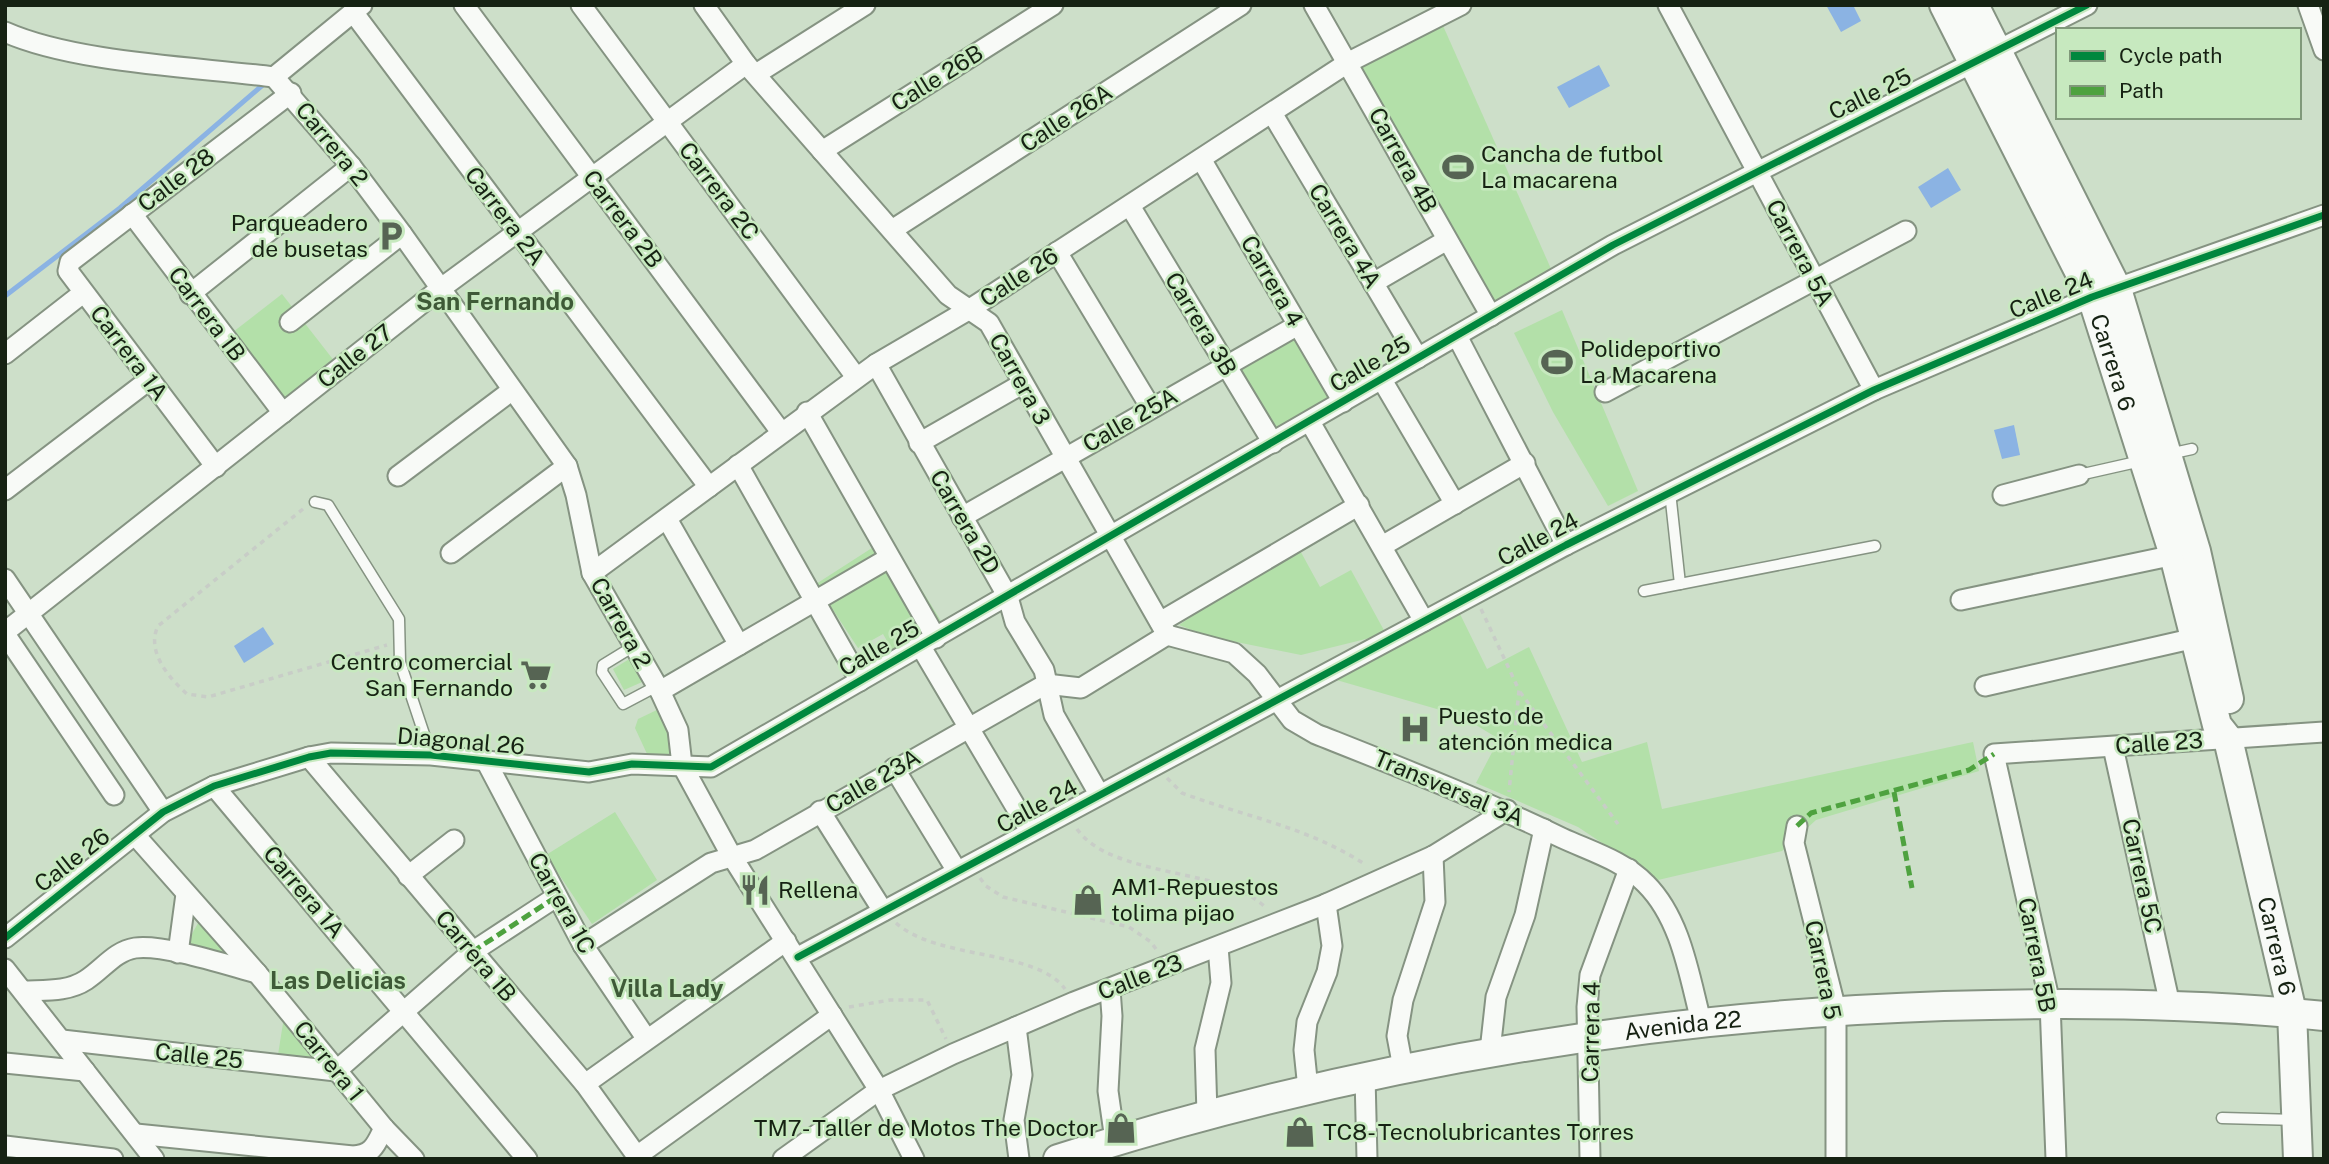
<svg xmlns="http://www.w3.org/2000/svg" width="2329" height="1164" font-family="'Public Sans',sans-serif">
<style>
.green{fill:#b3e0a9}
.water{fill:#8bb3e3}
.lines{fill:none;stroke-linecap:round;stroke-linejoin:round}
.stream{stroke:#8bb3e3;stroke-width:5}
.lane-casing{stroke:#859382;stroke-width:13}
.street-casing{stroke:#859382;stroke-width:23}
.secondary-casing{stroke:#859382;stroke-width:32}
.path{stroke:#c8cdc7;stroke-width:3.5;stroke-dasharray:5 5;stroke-linecap:butt}
.lane{stroke:#f8faf7;stroke-width:10}
.street{stroke:#f8faf7;stroke-width:19}
.secondary{stroke:#f8faf7;stroke-width:28}
.quiet{stroke:#4ea23f;stroke-width:5;stroke-dasharray:10 5;stroke-linecap:butt}
.cycleway-casing{stroke:#c7e9bf;stroke-width:11}
.cycleway{stroke:#00873e;stroke-width:7}
.labels{text-anchor:middle;stroke-width:5;stroke-linejoin:round;paint-order:stroke}
.street-label{font-size:23px;fill:#162213;stroke:#c7e9bf}
.poi-label{font-size:23px;fill:#162213;stroke:#c7e9bf;text-anchor:start}
.neighbourhood-label{font-size:24px;font-weight:bold;fill:#3e5a37;stroke:#c7e9bf}
</style>
<rect width="100%" height="100%" fill="#cddfc9"/>
<g class="green">
<polygon points="1440,19 1552,271 1490,309 1351,63"/>
<polygon points="282,294 335,362 284,401 233,332"/>
<polygon points="1562,310 1638,491 1608,506 1553,412 1514,333"/>
<polygon points="1299,330 1340,402 1278,438 1235,366"/>
<polygon points="889,537 946,629 897,658 883,634 858,648 816,584"/>
<polygon points="1297,545 1320,587 1351,570 1386,634 1301,655 1207,636 1179,625"/>
<polygon points="1460,614 1487,669 1529,647 1582,762 1647,742 1662,809 1973,742 1979,771 1816,820 1782,851 1658,880 1578,827 1476,783 1499,739 1461,716 1333,679"/>
<polygon points="636,655 649,679 624,690 613,669"/>
<polygon points="661,708 671,731 674,758 648,756 635,728 638,719"/>
<polygon points="615,812 657,880 592,924 546,855"/>
<polygon points="201,918 245,966 181,953"/>
<polygon points="284,1017 328,1066 277,1061"/>
</g>
<g class="water">
<polygon points="1826,5 1853,5 1861,21 1841,32"/>
<polygon points="1599,65 1610,86 1569,108 1557,87"/>
<polygon points="1948,168 1961,190 1931,208 1918,187"/>
<polygon points="2014,425 2020,455 2002,459 1994,430"/>
<polygon points="263,627 274,644 244,663 234,646"/>
</g>
<g class="lines">
<polyline class="stream" points="5,296 120,208 265,83"/>
<defs>
<g id="lane">
<polyline points="2169,454 2192,449"/>
<polyline points="2079,475 2141,461"/>
<polyline points="1670,492 1680,584"/>
<polyline points="315,502 328,505 399,619 400,662 431,755"/>
<polyline points="1644,591 1875,546"/>
<polyline points="634,646 603,665 602,672 623,704 657,686"/>
<polyline points="2222,1118 2293,1120"/>
</g>
<g id="street">
<polyline points="464,5 781,432"/>
<polyline points="581,5 856,377"/>
<polyline points="704,5 746,64 948,295 989,323 1167,635"/>
<polyline points="1314,5 1491,316"/>
<polyline points="1668,5 1874,390"/>
<polyline points="2308,5 2324,50"/>
<polyline points="353,12 709,487"/>
<path d="M5 32C75 63 196 67 274 77"/>
<polyline points="756,74 865,5"/>
<polyline points="274,77 351,166 402,234 567,466 576,495 592,573 660,691 678,730 682,765 731,855 879,1090 914,1159"/>
<polyline points="274,77 362,5"/>
<polyline points="1272,113 1418,358"/>
<polyline points="822,151 1053,5"/>
<polyline points="1201,159 1343,402"/>
<polyline points="1130,206 1273,443"/>
<polyline points="132,214 283,413"/>
<polyline points="892,230 1241,5"/>
<polyline points="1057,252 1151,408"/>
<polyline points="1373,283 1447,240"/>
<polyline points="190,294 351,166"/>
<polyline points="290,322 402,234"/>
<polyline points="1457,336 1566,545"/>
<polyline points="5,354 83,293"/>
<polyline points="876,364 1008,597 1015,622 1044,670 1054,715 1099,794"/>
<polyline points="1382,380 1455,504"/>
<polyline points="1605,392 1906,231"/>
<polyline points="807,412 936,638"/>
<polyline points="1310,422 1424,621"/>
<polyline points="919,443 1022,384"/>
<polyline points="738,465 860,681"/>
<polyline points="216,467 68,271 70,262 291,93"/>
<polyline points="398,476 511,391"/>
<polyline points="5,490 149,380"/>
<polyline points="2003,495 2079,475"/>
<polyline points="962,517 1298,325"/>
<polyline points="667,519 739,645"/>
<polyline points="1382,546 1525,463"/>
<polyline points="451,553 567,466"/>
<polyline points="592,573 876,364 970,309 1349,62 1461,5"/>
<polyline points="5,579 163,812"/>
<polyline points="1961,600 2184,553"/>
<polyline points="1160,622 1359,505"/>
<polyline points="5,632 440,289 746,64"/>
<polyline points="5,634 114,795"/>
<path d="M1167 635 1234 653 1257 674 1292 720 1316 734C1399 767 1481 799 1562 838 1590 851 1624 861 1646 884 1681 919 1689 975 1701 1021"/>
<polyline points="921,647 1030,831"/>
<polyline points="1985,686 2204,636"/>
<polyline points="660,691 889,558"/>
<polyline points="2113,747 2170,1005"/>
<polyline points="309,757 585,1084 639,1159"/>
<polyline points="487,763 583,945 646,1038"/>
<polyline points="894,768 957,871"/>
<polyline points="214,786 527,1159"/>
<polyline points="820,811 883,911"/>
<polyline points="1797,826 1794,843 1836,1010 1836,1159"/>
<polyline points="135,835 257,973 384,1128 414,1159"/>
<polyline points="408,876 454,840"/>
<polyline points="5,938 163,812 214,786 309,757 331,753 431,755 589,772 632,764 711,767 1613,245 2087,5"/>
<polyline points="583,945 711,863 755,850 1046,684 1081,688 1167,635"/>
<polyline points="178,953 186,894"/>
<polyline points="798,957 1566,545 1874,390 2092,297 2324,215"/>
<polyline points="5,969 154,1159"/>
<polyline points="1110,989 1112,1016 1108,1091 1115,1140"/>
<path d="M24 991C45 990 68 992 86 980 103 969 115 951 135 948 164 944 227 965 257 973"/>
<polyline points="1016,1027 1022,1075 1014,1120 1019,1159"/>
<polyline points="62,1040 336,1071 472,952 556,897"/>
<polyline points="1490,1051 1496,997 1525,915 1544,829"/>
<polyline points="5,1063 85,1071"/>
<polyline points="1403,1068 1397,1036 1403,1000 1435,902 1433,856"/>
<polyline points="1365,1076 1367,1159"/>
<polyline points="585,1084 786,941"/>
<polyline points="1308,1089 1304,1050 1307,1022 1327,972 1332,946 1326,904"/>
<polyline points="1207,1114 1205,1049 1221,983 1218,947"/>
<path d="M136 1134 353 1156C373 1155 376 1144 384 1128"/>
<polyline points="5,1146 113,1159"/>
<polyline points="637,1156 832,1015"/>
<polyline points="783,1159 879,1090 953,1054 1074,1002 1326,904 1433,856 1507,810"/>
<polyline points="1590,1159 1587,1007 1590,975 1629,869"/>
<polyline points="2056,1159 2050,1003 1994,754 2324,732"/>
</g>
<g id="secondary">
<path id="s1" d="M1944 5 2092 297 2174 555 2217 725 2228 739 2292 1012 2298 1159"/>
<polyline points="1974,5 2117,289 2196,551 2229,699"/>
<path id="s2" d="M1058 1159C1346 1067 1642 1016 1944 1006 2071 1002 2197 1003 2324 1016"/>
</g>
</defs>
<use href="#lane" class="lane-casing"/>
<use href="#street" class="street-casing"/>
<use href="#secondary" class="secondary-casing"/>
<g class="path">
<path d="M303 509 158 626C146 651 168 677 187 694L208 697 387 645"/>
<polyline points="1481,609 1519,690 1509,792"/>
<polyline points="1520,692 1618,824"/>
<path d="M1167 778 1182 793C1246 817 1308 827 1366 865"/>
<path d="M1077 829C1112 879 1228 867 1267 909"/>
<polyline points="980,878 986,886 1003,897 1129,927 1151,942 1158,952"/>
<path d="M896 923C937 960 1036 949 1065 989"/>
<polyline points="849,1007 890,1000 927,1000 946,1039"/>
</g>
<use href="#lane" class="lane"/>
<use href="#street" class="street"/>
<use href="#secondary" class="secondary"/>
<g class="quiet">
<polyline points="1894,792 1912,888"/>
<polyline points="1797,826 1811,813 1969,770 1994,754"/>
<polyline points="472,952 556,897"/>
</g>
<defs>
<g id="cycleway">
<polyline points="5,938 163,812 214,786 309,757 331,753 431,755 589,772 632,764 711,767 1613,245 2087,5"/>
<polyline points="798,957 1566,545 1874,390 2092,297 2324,215"/>
</g>
</defs>
<use href="#cycleway" class="cycleway-casing"/>
<use href="#cycleway" class="cycleway"/>
</g>
<defs>
<symbol id="stadium-bare" viewBox="-9 -9 18 18"><path d="M0-5a6.5 5 0 1 0 0 10a6.5 5 0 1 0 0-10ZM-3.5-1.8h7v3.6h-7Z" fill="#566453" stroke="#c7e9bf" stroke-width="2.5" paint-order="stroke"/></symbol>
<symbol id="parking-bare" viewBox="-9 -9 18 18"><path d="M-3.5-5.5H1a3.5 3.5 0 0 1 0 7H-1V5.5H-3.5ZM-1-3.4V-.6H.8a1.4 1.4 0 0 0 0-2.8Z" fill="#566453" stroke="#c7e9bf" stroke-width="2.5" paint-order="stroke"/></symbol>
<symbol id="supermarket-bare" viewBox="-9 -9 18 18"><path d="M-6-5.5h2.5l.6 2H6L4.5 2H-2.5L-4.4-4H-6ZM-1.5 3.2a1.3 1.3 0 1 0 .1 0ZM3 3.2a1.3 1.3 0 1 0 .1 0Z" fill="#566453" stroke="#c7e9bf" stroke-width="2.5" paint-order="stroke"/></symbol>
<symbol id="hospital-bare" viewBox="-9 -9 18 18"><path d="M-5-5h3v3.5h4V-5h3V5h-3V1.5h-4V5h-3Z" fill="#566453" stroke="#c7e9bf" stroke-width="2.5" paint-order="stroke"/></symbol>
<symbol id="restaurant-bare" viewBox="-9 -9 18 18"><path d="M-5-6h1v4h1v-4h1v4h1v-4h1v5L-1.5 .5V6h-2V.5L-5-1ZM5-6V6H3V1.5H1.5Q1.5-4 5-6Z" fill="#566453" stroke="#c7e9bf" stroke-width="2.5" paint-order="stroke"/></symbol>
<symbol id="shop-bare" viewBox="-9 -9 18 18"><path d="M-5-2.5h2.3a2.7 3.5 0 0 1 5.4 0H5L5.5 6h-11ZM-1.5-2.5h3a1.5 2.3 0 0 0-3 0Z" fill="#566453" stroke="#c7e9bf" stroke-width="2.5" paint-order="stroke"/></symbol>
</defs>
<g fill-rule="evenodd">
<use href="#stadium-bare" x="1436" y="145" width="44" height="44"/>
<use href="#parking-bare" x="369" y="214" width="44" height="44"/>
<use href="#stadium-bare" x="1535" y="340" width="44" height="44"/>
<use href="#supermarket-bare" x="514" y="653" width="44" height="44"/>
<use href="#hospital-bare" x="1393" y="707" width="44" height="44"/>
<use href="#restaurant-bare" x="733" y="868" width="44" height="44"/>
<use href="#shop-bare" x="1066" y="878" width="44" height="44"/>
<use href="#shop-bare" x="1099" y="1106" width="44" height="44"/>
<use href="#shop-bare" x="1278" y="1110" width="44" height="44"/>
</g>
<g class="labels">
<g class="street-label">
<text transform="translate(937 78) rotate(-32)" y="8">Calle 26B</text>
<text transform="translate(1870 94) rotate(-26)" y="8">Calle 25</text>
<text transform="translate(1066 118) rotate(-33)" y="8">Calle 26A</text>
<text transform="translate(332 144) rotate(51)" y="8">Carrera 2</text>
<text transform="translate(1403 160) rotate(61)" y="8">Carrera 4B</text>
<text transform="translate(176 180) rotate(-37)" y="8">Calle 28</text>
<text transform="translate(719 191) rotate(53)" y="8">Carrera 2C</text>
<text transform="translate(505 216) rotate(53)" y="8">Carrera 2A</text>
<text transform="translate(623 219) rotate(53)" y="8">Carrera 2B</text>
<text transform="translate(1345 236) rotate(59)" y="8">Carrera 4A</text>
<text transform="translate(1800 253) rotate(62)" y="8">Carrera 5A</text>
<text transform="translate(1019 277) rotate(-33)" y="8">Calle 26</text>
<text transform="translate(1272 281) rotate(60)" y="8">Carrera 4</text>
<text transform="translate(2051 295) rotate(-22)" y="8">Calle 24</text>
<text transform="translate(207 314) rotate(53)" y="8">Carrera 1B</text>
<text transform="translate(1201 324) rotate(59)" y="8">Carrera 3B</text>
<text transform="translate(129 353) rotate(53)" y="8">Carrera 1A</text>
<text transform="translate(355 356) rotate(-38)" y="8">Calle 27</text>
<text dy="8" stroke="none"><textPath href="#s1" startOffset="396">Carrera 6</textPath></text>
<text transform="translate(1370 364) rotate(-30)" y="8">Calle 25</text>
<text transform="translate(1020 379) rotate(61)" y="8">Carrera 3</text>
<text transform="translate(1130 420) rotate(-30)" y="8">Calle 25A</text>
<text transform="translate(965 522) rotate(60)" y="8">Carrera 2D</text>
<text transform="translate(1538 539) rotate(-28)" y="8">Calle 24</text>
<text transform="translate(621 623) rotate(61)" y="8">Carrera 2</text>
<text transform="translate(879 648) rotate(-30)" y="8">Calle 25</text>
<text transform="translate(461 741) rotate(5)" y="8">Diagonal 26</text>
<text transform="translate(2159 743) rotate(-4)" y="8">Calle 23</text>
<text transform="translate(873 781) rotate(-30)" y="8">Calle 23A</text>
<text transform="translate(1449 788) rotate(23)" y="8">Transversal 3A</text>
<text transform="translate(1037 806) rotate(-28)" y="8">Calle 24</text>
<text transform="translate(72 860) rotate(-38)" y="8">Calle 26</text>
<text transform="translate(2142 876) rotate(78)" y="8">Carrera 5C</text>
<text transform="translate(304 892) rotate(50)" y="8">Carrera 1A</text>
<text transform="translate(562 903) rotate(61)" y="8">Carrera 1C</text>
<text dy="8" stroke="none"><textPath href="#s1" startOffset="1004">Carrera 6</textPath></text>
<text transform="translate(2037 955) rotate(79)" y="8">Carrera 5B</text>
<text transform="translate(476 956) rotate(50)" y="8">Carrera 1B</text>
<text transform="translate(1823 970) rotate(78)" y="8">Carrera 5</text>
<text transform="translate(1140 977) rotate(-21)" y="8">Calle 23</text>
<text dy="8" stroke="none"><textPath href="#s2" startOffset="640">Avenida 22</textPath></text>
<text transform="translate(1591 1032) rotate(-89)" y="8">Carrera 4</text>
<text transform="translate(199 1056) rotate(6)" y="8">Calle 25</text>
<text transform="translate(329 1061) rotate(51)" y="8">Carrera 1</text>
</g>
<g class="poi-label">
<text x="1481" y="162">Cancha de futbol<tspan x="1481" dy="26">La macarena</tspan></text>
<text x="368" y="231" text-anchor="end">Parqueadero<tspan x="368" dy="26">de busetas</tspan></text>
<text x="1580" y="357">Polideportivo<tspan x="1580" dy="26">La Macarena</tspan></text>
<text x="513" y="670" text-anchor="end">Centro comercial<tspan x="513" dy="26">San Fernando</tspan></text>
<text x="1438" y="724">Puesto de<tspan x="1438" dy="26">atención medica</tspan></text>
<text x="1111" y="895">AM1-Repuestos<tspan x="1111" dy="26">tolima pijao</tspan></text>
<text x="778" y="898">Rellena</text>
<text x="1098" y="1136" text-anchor="end">TM7- Taller de Motos The Doctor</text>
<text x="1323" y="1140">TC8- Tecnolubricantes Torres</text>
</g>
<g class="neighbourhood-label">
<text x="495" y="310">San Fernando</text>
<text x="338" y="989">Las Delicias</text>
<text x="667" y="997">Villa Lady</text>
</g>
</g>
<rect width="2329" height="1164" fill="none" stroke="#162213" stroke-width="14"/>
<rect x="2056" y="28" width="245" height="91" fill="#c7e9bf" stroke="#80997a" stroke-width="2"/>
<rect x="2070" y="51" width="35" height="10" fill="#00873e" stroke="#80997a" stroke-width="2"/>
<text x="2119" y="63" font-size="21" fill="#162213">Cycle path</text>
<rect x="2070" y="86" width="35" height="10" fill="#4ea23f" stroke="#80997a" stroke-width="2"/>
<text x="2119" y="98" font-size="21" fill="#162213">Path</text>
</svg>
